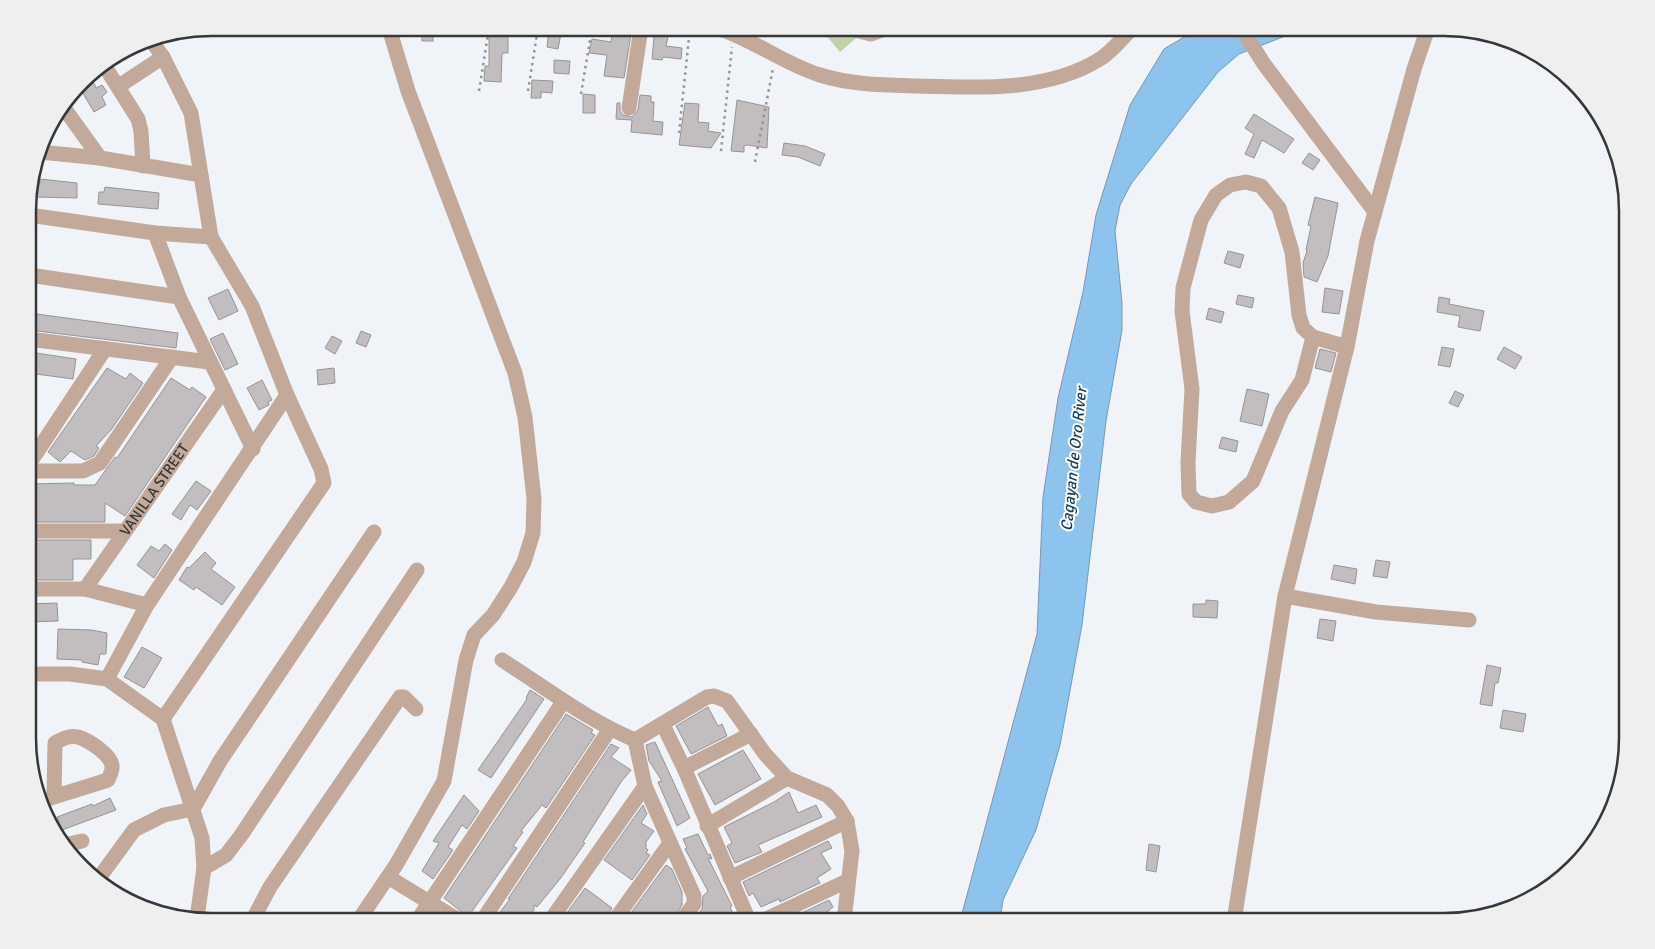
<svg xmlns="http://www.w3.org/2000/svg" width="1655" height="949" font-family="Signika,sans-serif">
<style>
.green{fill:#c1d3a6}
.water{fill:#8cc4ed;stroke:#729ab7}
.building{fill:#c2bdbf;stroke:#989395}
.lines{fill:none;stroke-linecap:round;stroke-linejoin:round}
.path{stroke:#929597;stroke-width:2.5;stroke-dasharray:2.5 4;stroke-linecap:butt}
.minor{stroke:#c2a999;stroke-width:15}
.labels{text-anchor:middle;stroke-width:4;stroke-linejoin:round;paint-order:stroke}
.street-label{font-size:15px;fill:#353738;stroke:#fff}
.water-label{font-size:16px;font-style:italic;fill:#123e5a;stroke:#fff}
.rim{fill:none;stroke:#353738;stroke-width:2.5}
</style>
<rect width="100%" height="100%" fill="#f0f4f8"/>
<polygon class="green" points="820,28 858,28 862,33 840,52"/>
<polygon class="water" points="1199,28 1306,28 1239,54 1218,72 1131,184 1120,205 1115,231 1122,303 1122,330 1106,421 1082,625 1060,745 1036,830 1003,900 1000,921 960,921 1037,634 1043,497 1058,398 1083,292 1096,215 1130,105 1164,49"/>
<g class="building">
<rect x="422" y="28" width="11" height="13"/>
<polygon points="489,28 508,29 508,53 503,53 502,55 501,82 484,81 485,66 489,66"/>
<polygon points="549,28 562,28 558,49 547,47"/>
<polygon points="613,28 632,28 624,78 604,76 607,55 589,53 592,39 611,42"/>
<polygon points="650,28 670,28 666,46 682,48 681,59 663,57 662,60 652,59 654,37 649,36"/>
<polygon points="554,60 570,61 569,74 554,73"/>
<polygon points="532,80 553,81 552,93 541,92 541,98 531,98"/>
<polygon points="94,83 96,88 102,85 107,92 102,97 106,105 94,112 81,90"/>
<polygon points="583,94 595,95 595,113 583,113"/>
<polygon points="640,95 651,96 651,102 654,102 653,121 663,122 662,135 631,132 632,120 616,119 617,103 620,103 620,111 623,115 632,117 638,110"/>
<polygon points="737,100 769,107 767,148 747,145 744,146 744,152 731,151"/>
<polygon points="685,103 699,104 698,122 709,123 708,131 721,133 711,148 679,145"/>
<polygon points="1254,114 1294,139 1284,153 1262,140 1254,158 1245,154 1254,134 1245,128"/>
<polygon points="784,143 805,146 825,154 820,166 798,157 782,155"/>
<polygon points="1309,153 1320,160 1313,170 1302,163"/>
<polygon points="40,179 77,183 77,198 35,197 36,183 40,183"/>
<polygon points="105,187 159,193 158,209 98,204 99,192 104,192"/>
<polygon points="1315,197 1338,203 1328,256 1317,282 1304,277 1303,263 1307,251 1306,250 1311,226 1308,225"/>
<polygon points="1228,251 1244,255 1240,268 1224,263"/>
<polygon points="1325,288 1343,291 1339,314 1322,312"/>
<polygon points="228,289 238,311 219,320 208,298"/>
<polygon points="1238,295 1254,298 1252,308 1236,304"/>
<polygon points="1439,297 1450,299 1449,304 1484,311 1480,331 1458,327 1460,316 1437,312"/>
<polygon points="1209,308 1224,312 1221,323 1206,319"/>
<polygon points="29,313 178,333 176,348 29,330"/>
<polygon points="361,331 371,335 366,347 356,343"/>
<polygon points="223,333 238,364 225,370 210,339"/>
<polygon points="332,336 342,341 335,354 325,348"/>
<polygon points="1442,347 1454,349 1450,367 1438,365"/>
<polygon points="1504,347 1522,357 1515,369 1497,359"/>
<polygon points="1320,349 1336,353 1331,372 1315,368"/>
<polygon points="36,353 76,359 73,379 29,373 29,355 36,355"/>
<polygon points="107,368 126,379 130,373 143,383 111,430 96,446 99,448 94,456 85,460 71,451 60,462 48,452"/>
<polygon points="334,368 335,383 318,385 317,370"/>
<polygon points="171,378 190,390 192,387 206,397 125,516 105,503 105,522 29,522 29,484 74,483 74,485 95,485 115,457 117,458"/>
<polygon points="262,380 272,400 268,402 269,405 259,410 247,388"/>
<polygon points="1247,389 1269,394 1262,426 1240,421"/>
<polygon points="1455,391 1464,395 1458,407 1449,403"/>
<polygon points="1222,437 1238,441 1236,452 1219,448"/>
<polygon points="196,481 211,491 197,510 190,505 181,520 172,514"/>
<polygon points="30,540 91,540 91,559 73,559 73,580 30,580"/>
<polygon points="165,544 172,550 154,578 137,565 151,546 159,551"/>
<polygon points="205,552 216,563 211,569 235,587 222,605 196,587 194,590 179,580 187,567 189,568"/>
<polygon points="1376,560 1390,562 1387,578 1373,576"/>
<polygon points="1334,565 1357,569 1355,584 1331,579"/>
<polygon points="1206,600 1218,601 1217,618 1193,617 1193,604 1206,604"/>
<polygon points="57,603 58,621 29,622 29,604"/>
<polygon points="1320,619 1336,621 1333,641 1317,638"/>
<polygon points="58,629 92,630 107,633 106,654 100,654 98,665 82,662 82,660 57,659"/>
<polygon points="142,647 162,658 144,688 124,677"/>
<polygon points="1487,665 1501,668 1498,683 1495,683 1492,706 1480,704"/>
<polygon points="530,690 544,699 491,778 478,770 527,699 526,698"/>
<polygon points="708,707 718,726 722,724 727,736 691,754 676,726"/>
<polygon points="1503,710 1526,714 1523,732 1500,728"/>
<polygon points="566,714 593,730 591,733 595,735 546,808 542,805 521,831 523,832 513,846 517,848 468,917 444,898"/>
<polygon points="655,742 690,818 677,826 658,782 662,781 649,761 646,745"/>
<polygon points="611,744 619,748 611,757 631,770 621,782 583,842 585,843 560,879 537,907 534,905 534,910 529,916 512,916 520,921 493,921 510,899 508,899"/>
<polygon points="743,750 761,779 715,805 698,774"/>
<polygon points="789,792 798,813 816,805 822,817 758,845 762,852 735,863 727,846 732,843 724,827 774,802"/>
<polygon points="464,795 479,811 467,829 462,825 448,847 453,850 433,879 422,871 439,843 433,841"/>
<polygon points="110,798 116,810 62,830 57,817 92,804 93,806"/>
<polygon points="643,805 647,814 641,823 654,831 646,842 646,848 648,850 646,853 650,855 632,880 604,860"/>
<polygon points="698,834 708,855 710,854 712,859 708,858 732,906 730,907 736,921 693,921 702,909 703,896 708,891 685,849 687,848 683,839"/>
<polygon points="828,841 832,848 821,853 831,869 817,878 820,883 780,902 779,899 761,907 753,893 749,896 743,882"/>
<polygon points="1149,844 1160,846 1156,872 1146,870"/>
<polygon points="666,865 672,869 682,892 682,905 672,921 625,921"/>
<polygon points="585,888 612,908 605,921 561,921"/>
<polygon points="829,900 833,907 816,921 790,921 789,919"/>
</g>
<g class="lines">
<g class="path">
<polyline points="479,91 489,28"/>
<polyline points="528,91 538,28"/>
<polyline points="581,94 592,28"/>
<polyline points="679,133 690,28"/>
<polyline points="721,151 732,47"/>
<polyline points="755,162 773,68"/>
</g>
<g class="minor">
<path d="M717 28C753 39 784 64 820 75 852 85 885 85 918 86 978 88 1047 92 1100 59 1113 51 1122 38 1133 28"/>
<polyline points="847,28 871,34 888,28"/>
<polyline points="1241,28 1264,64 1375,212"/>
<polyline points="151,40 163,57 191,113 211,237 252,306 287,395"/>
<polyline points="104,65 138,119 141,131 143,166"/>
<polyline points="119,86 163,57"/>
<polyline points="64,108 100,158"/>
<polyline points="629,108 641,28"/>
<polyline points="40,152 100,158 201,175"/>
<polyline points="29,215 155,233 211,237"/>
<polyline points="155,233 179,297 253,449"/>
<polyline points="29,275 179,297"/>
<polyline points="1313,337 1302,380 1282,411 1253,481 1229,502 1212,506 1196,502 1189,494 1188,462 1192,389 1182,311 1183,288 1201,220 1216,195 1230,185 1246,182 1261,186 1279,208 1292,252 1299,315 1303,328 1313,337 1347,347"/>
<polyline points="29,339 209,362"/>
<polyline points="29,464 105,349"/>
<polyline points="29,471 83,471 100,463 172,357"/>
<polyline points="29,531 124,531"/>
<polyline points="29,589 85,589 147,605"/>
<path id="s1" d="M85 589 223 391"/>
<polyline points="1285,596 1376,612 1469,620"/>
<path d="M502 660C546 688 587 720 635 740"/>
<polyline points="29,674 70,674 107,679 163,719 202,838 204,868 197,918"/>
<polyline points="107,679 147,605 287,395 321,469 324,483 163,719"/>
<polyline points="663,725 684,768 749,921"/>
<polyline points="635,740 707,697 714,696 727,701 765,754 787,778 827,795 838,806 847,821 852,851 844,921"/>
<polyline points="635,740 645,786 694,896 694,904 681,921"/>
<polyline points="684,768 751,734"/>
<path d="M44 800 108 780C109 777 112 772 112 768 114 756 88 740 78 737 69 735 62 739 55 743L54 797"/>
<polyline points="707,826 787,778"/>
<polyline points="65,845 82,841"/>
<polyline points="204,868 226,855 242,834 417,570"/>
<polyline points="388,877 460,921"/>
<polyline points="99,878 134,830 164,815 193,809 220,761 374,532"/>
<polyline points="730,878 847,821"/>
<polyline points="252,921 270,887 400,697 404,697 416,709"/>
<polyline points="358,921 396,865 444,781 466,660 474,635 493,615 511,587 524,562 533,533 534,499 525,417 515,373 408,91 389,28"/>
<polyline points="417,921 563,702"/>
<polyline points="482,921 610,729"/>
<polyline points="550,921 645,786"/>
<polyline points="614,921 670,843"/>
<polyline points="762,921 847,881"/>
<polyline points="1234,921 1285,596 1347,347 1367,241 1414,69 1428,28"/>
</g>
</g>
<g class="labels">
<g class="street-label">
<text dy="5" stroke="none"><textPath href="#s1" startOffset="121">VANILLA STREET</textPath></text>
</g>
<g class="water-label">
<text transform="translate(1073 459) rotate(-84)" y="6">Cagayan de Oro River</text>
</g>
</g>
<path d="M0 0H1655V949H0ZM211 36H1444A175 175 0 0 1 1619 211V738A175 175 0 0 1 1444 913H211A175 175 0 0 1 36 738V211A175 175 0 0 1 211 36Z" fill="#efefef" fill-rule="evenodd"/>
<path class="rim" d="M211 36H1444A175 175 0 0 1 1619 211V738A175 175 0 0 1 1444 913H211A175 175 0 0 1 36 738V211A175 175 0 0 1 211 36Z"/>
</svg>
